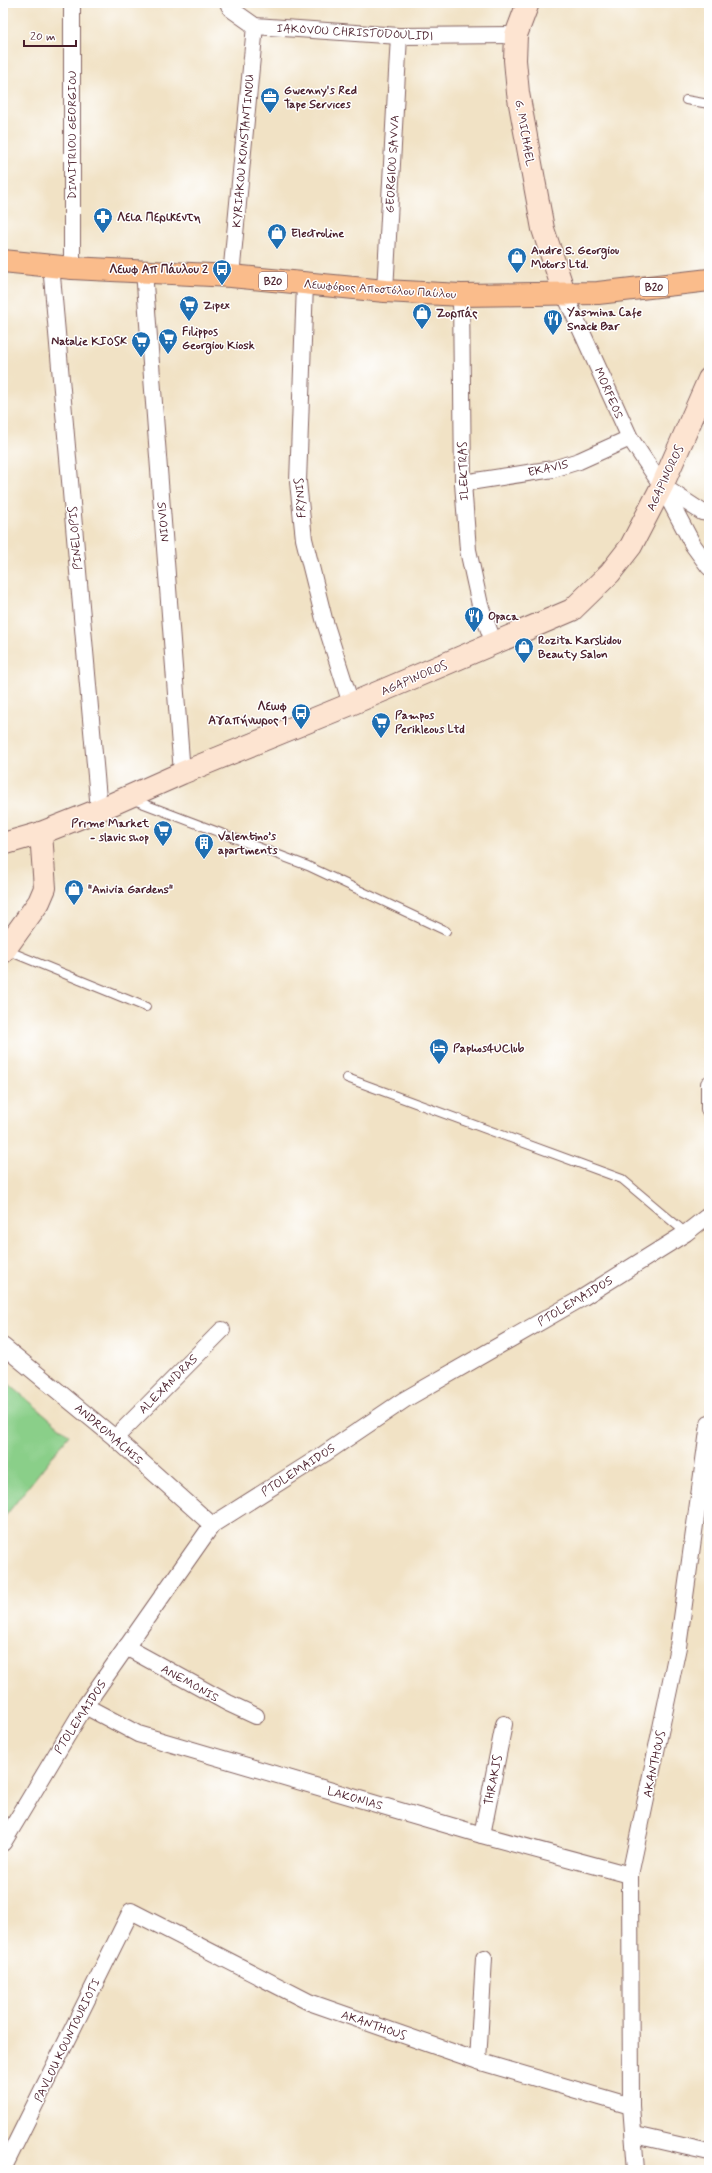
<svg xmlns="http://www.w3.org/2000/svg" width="712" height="2173" font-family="Mynerve,sans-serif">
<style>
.green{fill:#8acf89;stroke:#6a775a}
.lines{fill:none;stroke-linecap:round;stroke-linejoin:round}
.lane-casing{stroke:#846361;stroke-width:10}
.street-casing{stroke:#846361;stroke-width:18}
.secondary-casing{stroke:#846361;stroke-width:24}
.primary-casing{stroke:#846361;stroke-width:24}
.lane{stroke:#fff;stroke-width:8}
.street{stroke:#fff;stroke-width:16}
.secondary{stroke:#fde4d1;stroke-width:22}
.primary{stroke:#fabc8b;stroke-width:22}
.labels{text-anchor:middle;stroke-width:3;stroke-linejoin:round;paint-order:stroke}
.shield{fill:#fff;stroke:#80626b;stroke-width:1}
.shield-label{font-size:11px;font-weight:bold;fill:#4a1f2b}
.street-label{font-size:12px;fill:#4a1f2b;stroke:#fff}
.poi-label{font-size:12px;font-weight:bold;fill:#4a1f2b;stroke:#fff;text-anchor:start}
</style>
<rect width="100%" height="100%" fill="#fff"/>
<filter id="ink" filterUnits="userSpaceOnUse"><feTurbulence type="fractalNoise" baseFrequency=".025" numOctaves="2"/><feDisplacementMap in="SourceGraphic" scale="8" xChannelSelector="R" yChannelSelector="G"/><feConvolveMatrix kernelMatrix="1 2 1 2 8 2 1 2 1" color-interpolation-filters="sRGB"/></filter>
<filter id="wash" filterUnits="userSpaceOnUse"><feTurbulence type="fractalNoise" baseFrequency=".012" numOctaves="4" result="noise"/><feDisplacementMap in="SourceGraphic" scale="16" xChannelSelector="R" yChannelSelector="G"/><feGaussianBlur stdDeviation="0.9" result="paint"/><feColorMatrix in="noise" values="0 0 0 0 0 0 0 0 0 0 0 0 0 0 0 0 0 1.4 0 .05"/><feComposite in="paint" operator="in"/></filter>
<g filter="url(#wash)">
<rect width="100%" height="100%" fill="#f1e2c5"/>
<polygon class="green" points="3,1379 69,1435 3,1519"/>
</g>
<g filter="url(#ink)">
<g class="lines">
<defs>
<g id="lane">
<polyline points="686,100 709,104"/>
<polyline points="131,799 308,866 446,931"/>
<polyline points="6,950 146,1007"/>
<polyline points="347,1078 622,1179 686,1233"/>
</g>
<g id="street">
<polyline points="228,3 231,9 255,26 399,36 516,35"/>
<polyline points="51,265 99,810"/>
<polyline points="72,268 72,3"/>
<polyline points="144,271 182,773"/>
<polyline points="231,276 255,26"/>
<polyline points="305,284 298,482 304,539 324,619 351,704"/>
<polyline points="385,291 399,36"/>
<polyline points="461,295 463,483 468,550 480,605 494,644"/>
<polyline points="565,295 630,438 662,486 693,545 709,567"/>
<polyline points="463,483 553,469 579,461 630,438"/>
<polyline points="664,487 702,512 709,513"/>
<polyline points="709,1084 709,1109"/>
<polyline points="3,1346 115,1438 212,1525"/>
<polyline points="115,1438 222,1330"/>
<polyline points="126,1647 228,1703 256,1716"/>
<polyline points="85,1706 138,1734 482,1835 630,1875"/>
<polyline points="482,1835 504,1724"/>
<polyline points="3,1843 85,1706 212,1525 324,1454 404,1400 582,1298 686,1233 709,1215"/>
<polyline points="478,2061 484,1958"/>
<polyline points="635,2135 709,2152"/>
<polyline points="3,2169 131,1911 309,2002 478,2061 631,2106"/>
<polyline points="636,2170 631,2106 630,1875 678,1647 709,1424"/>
</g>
<g id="secondary">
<polyline points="528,3 516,35 515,60 518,93 543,229 565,295"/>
<polyline points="3,844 41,833 99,810 182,773 351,704 572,610 610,573 631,546 662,486 709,379"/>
<polyline points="3,952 39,902 45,888 41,833"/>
</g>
<polyline id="primary" points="3,261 72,268 231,276 385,291 461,295 598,293 709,280"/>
</defs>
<use href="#lane" class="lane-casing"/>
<use href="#street" class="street-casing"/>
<use href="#secondary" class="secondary-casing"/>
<use href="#primary" class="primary-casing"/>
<use href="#lane" class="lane"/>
<use href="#street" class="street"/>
<use href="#secondary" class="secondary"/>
<use href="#primary" class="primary"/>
</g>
</g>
<defs>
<symbol id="office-pin" viewBox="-11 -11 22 30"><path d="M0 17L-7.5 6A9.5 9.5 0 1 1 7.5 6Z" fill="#1f6fb2" stroke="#fff"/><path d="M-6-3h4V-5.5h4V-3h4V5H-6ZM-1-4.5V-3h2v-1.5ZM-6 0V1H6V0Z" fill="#fff"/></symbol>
<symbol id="pharmacy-pin" viewBox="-11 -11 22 30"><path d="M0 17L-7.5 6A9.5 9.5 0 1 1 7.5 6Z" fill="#1f6fb2" stroke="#fff"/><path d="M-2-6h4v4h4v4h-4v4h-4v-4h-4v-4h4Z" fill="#fff"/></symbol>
<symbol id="shop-pin" viewBox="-11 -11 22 30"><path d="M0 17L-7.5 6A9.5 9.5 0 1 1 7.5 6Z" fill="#1f6fb2" stroke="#fff"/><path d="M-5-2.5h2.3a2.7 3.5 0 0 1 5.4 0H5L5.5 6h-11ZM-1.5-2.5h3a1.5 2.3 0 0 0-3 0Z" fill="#fff"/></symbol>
<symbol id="bus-pin" viewBox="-11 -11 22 30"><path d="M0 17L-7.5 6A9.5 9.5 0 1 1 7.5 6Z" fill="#1f6fb2" stroke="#fff"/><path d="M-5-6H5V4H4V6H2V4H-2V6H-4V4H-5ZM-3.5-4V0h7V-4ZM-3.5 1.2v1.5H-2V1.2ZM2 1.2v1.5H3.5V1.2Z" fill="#fff"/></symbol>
<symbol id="supermarket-pin" viewBox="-11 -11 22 30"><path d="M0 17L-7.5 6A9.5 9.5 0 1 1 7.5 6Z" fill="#1f6fb2" stroke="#fff"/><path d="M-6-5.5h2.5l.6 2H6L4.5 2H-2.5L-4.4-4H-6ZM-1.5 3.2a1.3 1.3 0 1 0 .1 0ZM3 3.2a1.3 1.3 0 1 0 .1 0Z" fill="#fff"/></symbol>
<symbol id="restaurant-pin" viewBox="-11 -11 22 30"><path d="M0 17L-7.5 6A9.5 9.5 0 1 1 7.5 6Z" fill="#1f6fb2" stroke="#fff"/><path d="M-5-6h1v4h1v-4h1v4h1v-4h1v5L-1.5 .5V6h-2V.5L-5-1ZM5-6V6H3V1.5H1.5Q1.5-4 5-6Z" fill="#fff"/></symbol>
<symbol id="building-pin" viewBox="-11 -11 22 30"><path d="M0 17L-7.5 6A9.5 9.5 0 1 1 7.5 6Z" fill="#1f6fb2" stroke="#fff"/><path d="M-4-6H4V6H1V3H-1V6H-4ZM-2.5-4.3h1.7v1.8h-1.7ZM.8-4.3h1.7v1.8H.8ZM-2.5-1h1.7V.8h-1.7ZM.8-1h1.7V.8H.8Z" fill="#fff"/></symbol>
<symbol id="hotel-pin" viewBox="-11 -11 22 30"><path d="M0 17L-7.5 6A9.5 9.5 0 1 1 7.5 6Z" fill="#1f6fb2" stroke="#fff"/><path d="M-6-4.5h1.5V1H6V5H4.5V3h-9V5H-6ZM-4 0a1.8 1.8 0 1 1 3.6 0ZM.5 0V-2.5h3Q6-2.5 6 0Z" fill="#fff"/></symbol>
</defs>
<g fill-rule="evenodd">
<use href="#office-pin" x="259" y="86" width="22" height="30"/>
<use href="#pharmacy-pin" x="92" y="206" width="22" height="30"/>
<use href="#shop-pin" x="266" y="222" width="22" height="30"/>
<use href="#shop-pin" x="506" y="246" width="22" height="30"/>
<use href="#bus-pin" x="211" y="258" width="22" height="30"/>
<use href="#supermarket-pin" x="178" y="294" width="22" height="30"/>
<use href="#shop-pin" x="411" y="302" width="22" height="30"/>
<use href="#restaurant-pin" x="542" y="308" width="22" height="30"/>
<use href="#supermarket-pin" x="157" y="327" width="22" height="30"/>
<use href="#supermarket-pin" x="130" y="330" width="22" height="30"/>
<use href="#restaurant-pin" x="463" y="605" width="22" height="30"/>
<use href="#shop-pin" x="513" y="636" width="22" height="30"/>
<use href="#bus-pin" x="290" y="702" width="22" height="30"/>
<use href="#supermarket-pin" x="370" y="711" width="22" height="30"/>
<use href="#supermarket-pin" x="152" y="819" width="22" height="30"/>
<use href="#building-pin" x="193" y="832" width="22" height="30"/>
<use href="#shop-pin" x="63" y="878" width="22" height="30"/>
<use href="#hotel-pin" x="428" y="1037" width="22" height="30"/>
</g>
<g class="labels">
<g class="shield">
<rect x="259" y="272" width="28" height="18" rx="3"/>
<rect x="640" y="278" width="28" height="18" rx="3"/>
</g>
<g class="shield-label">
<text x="273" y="285">B20</text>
<text x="654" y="291">B20</text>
</g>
<g class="street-label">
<text transform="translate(355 32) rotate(3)" y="4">IAKOVOU CHRISTODOULIDI</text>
<text transform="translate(525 133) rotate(80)" y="4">G. MICHAEL</text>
<text transform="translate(72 135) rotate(-90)" y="4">DIMITRIOU GEORGIOU</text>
<text transform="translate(243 151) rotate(-85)" y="4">KYRIAKOU KONSTANTINOU</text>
<text transform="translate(392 164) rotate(-87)" y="4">GEORGIOU SAVVA</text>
<text transform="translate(380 289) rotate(4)" y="4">Λεωφόρος Αποστόλου Παύλου</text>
<text transform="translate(609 393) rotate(66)" y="4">MORFEOS</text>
<text transform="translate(548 468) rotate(-12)" y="4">EKAVIS</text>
<text transform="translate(463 471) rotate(-92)" y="4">ILEKTRAS</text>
<text transform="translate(665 478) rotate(-65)" y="4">AGAPINOROS</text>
<text transform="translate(300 498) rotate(-94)" y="4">FRYNIS</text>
<text transform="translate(163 522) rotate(-94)" y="4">NIOVIS</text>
<text transform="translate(75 538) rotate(-95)" y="4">PINELOPIS</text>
<text transform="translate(414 678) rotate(-23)" y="4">AGAPINOROS</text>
<text transform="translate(575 1301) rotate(-31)" y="4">PTOLEMAIDOS</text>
<text transform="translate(168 1384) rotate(-45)" y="4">ALEXANDRAS</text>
<text transform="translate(109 1434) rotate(41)" y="4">ANDROMACHIS</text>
<text transform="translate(298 1470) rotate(-33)" y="4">PTOLEMAIDOS</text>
<text transform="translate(190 1683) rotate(29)" y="4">ANEMONIS</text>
<text transform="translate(80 1717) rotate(-57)" y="4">PTOLEMAIDOS</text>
<text transform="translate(654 1764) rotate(-78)" y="4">AKANTHOUS</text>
<text transform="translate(493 1780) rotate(-79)" y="4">THRAKIS</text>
<text transform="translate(355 1798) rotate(16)" y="4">LAKONIAS</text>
<text transform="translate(374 2025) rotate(19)" y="4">AKANTHOUS</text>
<text transform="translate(67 2040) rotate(-64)" y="4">PAVLOU KOUNTOURIOTI</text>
</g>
<g class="poi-label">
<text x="284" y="94">Gwenny's Red<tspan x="284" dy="14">Tape Services</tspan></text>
<text x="117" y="221">Λεια Περικεντη</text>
<text x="291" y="237">Electroline</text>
<text x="531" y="254">Andre S. Georgiou<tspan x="531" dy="14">Motors Ltd.</tspan></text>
<text x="208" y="273" text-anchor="end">Λεωφ Απ Πάυλου 2</text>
<text x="203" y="309">Zipex</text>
<text x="567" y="316">Yasmina Cafe<tspan x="567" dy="14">Snack Bar</tspan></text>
<text x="436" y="317">Ζορπάς</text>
<text x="182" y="335">Filippos<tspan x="182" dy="14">Georgiou Kiosk</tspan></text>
<text x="127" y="345" text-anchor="end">Natalie KIOSK</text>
<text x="488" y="620">Opaca</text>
<text x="538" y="644">Rozita Karslidou<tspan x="538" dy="14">Beauty Salon</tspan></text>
<text x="287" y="710" text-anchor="end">Λεωφ<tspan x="287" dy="14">Αγαπήνωρος 1</tspan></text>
<text x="395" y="719">Pampos<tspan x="395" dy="14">Perikleous Ltd</tspan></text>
<text x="149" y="827" text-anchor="end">Prime Market<tspan x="149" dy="14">- slavic shop</tspan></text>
<text x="218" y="840">Valentino’s<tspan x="218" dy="14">apartments</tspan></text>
<text x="88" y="893">"Anivia Gardens"</text>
<text x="453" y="1052">Paphos4UClub</text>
</g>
</g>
<rect width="712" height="2173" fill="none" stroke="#fff" stroke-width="16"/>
<path d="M24 40v6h52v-6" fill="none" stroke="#4a1f2b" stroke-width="2"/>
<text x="30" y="40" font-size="12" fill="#4a1f2b" stroke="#ffffff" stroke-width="3" paint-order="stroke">20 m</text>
</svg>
